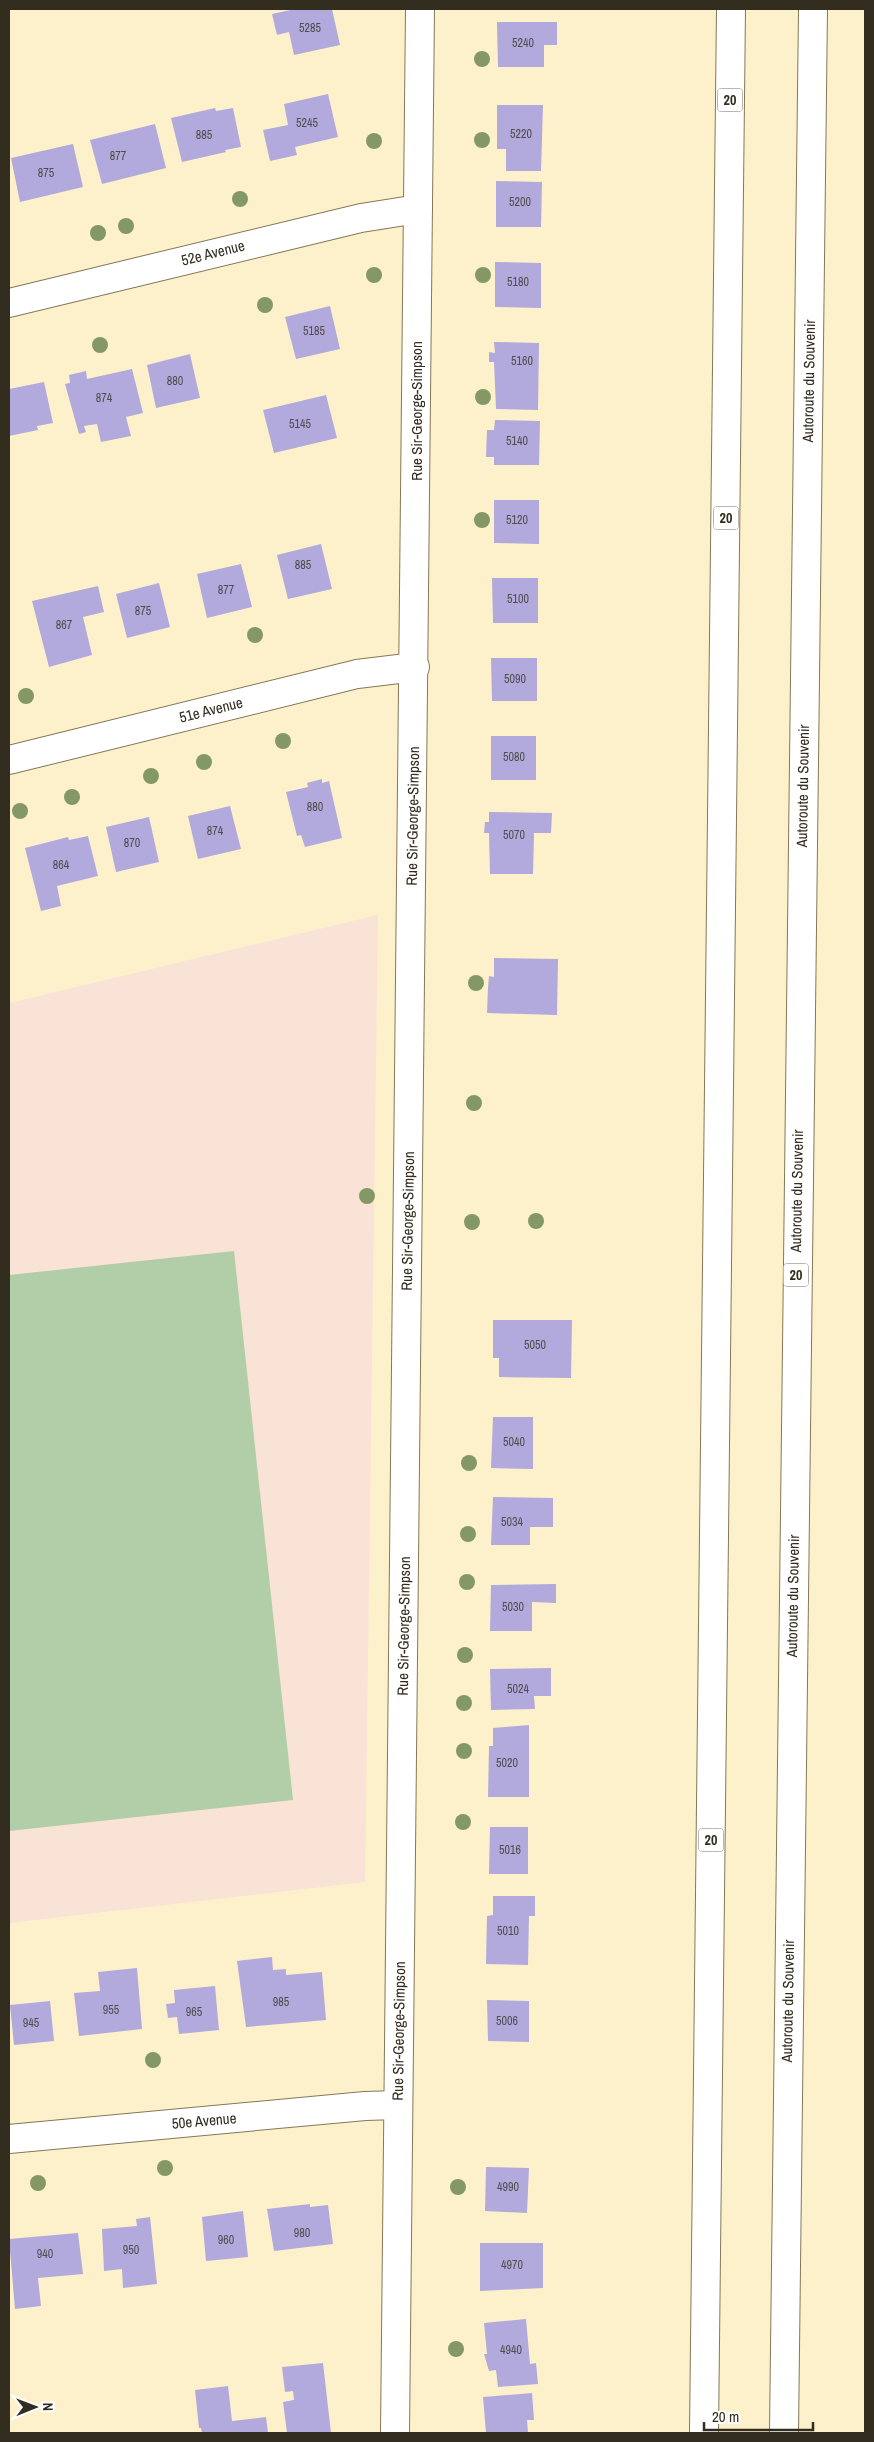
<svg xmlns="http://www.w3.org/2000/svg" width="874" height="2442" font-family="'Archivo Narrow',sans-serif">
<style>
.education{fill:#f9e2d6}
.green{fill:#b1cea9}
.building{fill:#b2a9dc}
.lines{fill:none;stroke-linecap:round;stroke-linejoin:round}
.street-casing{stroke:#837857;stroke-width:30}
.highway-casing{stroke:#837857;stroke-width:30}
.street{stroke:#fff;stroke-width:28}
.highway{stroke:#fff;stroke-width:28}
.tree{fill:#849866}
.labels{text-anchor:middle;stroke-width:4.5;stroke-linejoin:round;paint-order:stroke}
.number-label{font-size:12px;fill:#524c4e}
.shield{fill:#fff;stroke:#706c62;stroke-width:1}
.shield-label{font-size:14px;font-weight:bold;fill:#322d1f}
.street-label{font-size:15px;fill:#322d1f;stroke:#fff}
</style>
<rect width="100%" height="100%" fill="#fdf1cc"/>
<polygon class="education" points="378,915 365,1882 9,1923 9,1003"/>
<polygon class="green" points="234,1251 293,1800 9,1831 9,1275"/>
<g class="building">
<polygon points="295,9 332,9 340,45 294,55 289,32 277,35 272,14"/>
<polygon points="497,22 557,22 557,45 544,45 544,67 498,67"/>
<polygon points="328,94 338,137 295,147 297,155 270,161 263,130 288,125 284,104"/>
<polygon points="497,105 543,105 541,171 506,171 506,149 497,149"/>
<polygon points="215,108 216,111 233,108 241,147 225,150 226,152 182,162 171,118"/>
<polygon points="155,124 166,168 102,184 90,140"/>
<polygon points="73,144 83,187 20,202 11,158"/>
<polygon points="496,181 542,182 541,227 496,227"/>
<polygon points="495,262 541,263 541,308 495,307"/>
<polygon points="330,306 340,349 296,359 285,317"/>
<polygon points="494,342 539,343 538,410 496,409 494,362 489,362 489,352 495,353"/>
<polygon points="190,354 200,398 156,408 147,365"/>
<polygon points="132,369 143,413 126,417 131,436 101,442 97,424 84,426 86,432 79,434 65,384 70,383 69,375 86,371 87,379"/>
<polygon points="44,382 53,423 37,426 38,430 9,436 9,389"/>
<polygon points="326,395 337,438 274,453 263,410"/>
<polygon points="495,420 540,421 539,465 494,465 494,457 486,457 487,430 494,430"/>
<polygon points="494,500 539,500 539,544 494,543"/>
<polygon points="321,544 332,589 288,599 277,555"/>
<polygon points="241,564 252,607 207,618 197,574"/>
<polygon points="492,578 538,578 538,623 493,623"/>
<polygon points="159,583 170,627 127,638 116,594"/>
<polygon points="98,586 104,612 83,617 92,655 49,667 32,601"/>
<polygon points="491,658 537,658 537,701 492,701"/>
<rect x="491" y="736" width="45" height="44"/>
<polygon points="322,779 322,783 329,781 342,838 305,847 301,835 297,836 286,792 308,787 307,783"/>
<polygon points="230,806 241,849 198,859 188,816"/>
<polygon points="489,812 552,813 551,833 534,833 533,874 490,874 489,833 484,833 485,822 489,822"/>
<polygon points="149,817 159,862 116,872 106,827"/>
<polygon points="88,836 98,876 57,886 61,906 41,911 25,848 68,837 69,840"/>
<polygon points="494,958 558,959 557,1015 487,1013 488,988 489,976 494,977"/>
<polygon points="493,1320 572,1320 571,1378 499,1377 499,1358 493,1358"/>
<polygon points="493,1417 533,1417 533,1469 491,1468"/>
<polygon points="493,1497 553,1498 553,1527 530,1527 530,1545 491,1545"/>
<polygon points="556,1584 556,1603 532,1602 532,1631 490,1631 491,1585"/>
<polygon points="551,1668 551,1696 534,1696 535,1709 491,1710 490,1669"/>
<polygon points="529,1725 529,1797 488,1797 489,1746 493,1746 493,1728"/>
<polygon points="490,1827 528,1827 528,1874 489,1874"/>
<polygon points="493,1896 535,1896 535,1916 529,1916 528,1965 486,1964 487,1916 493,1915"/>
<polygon points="272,1957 273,1970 286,1969 286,1975 322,1972 326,2020 246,2027 237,1961"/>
<polygon points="137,1968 142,2029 79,2036 74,1993 100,1991 98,1972"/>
<polygon points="215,1986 219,2030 179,2034 177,2017 168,2018 166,2004 175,2003 174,1990"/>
<polygon points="487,2000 529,2001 529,2042 488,2041"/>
<polygon points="50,2001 54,2041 14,2045 10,2005"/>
<polygon points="486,2167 529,2168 527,2213 485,2211"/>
<polygon points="310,2204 310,2207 328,2205 333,2244 274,2251 267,2209"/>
<polygon points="243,2211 248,2257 206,2261 202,2217"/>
<polygon points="150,2217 157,2284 123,2288 122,2269 104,2271 102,2229 137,2226 136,2219"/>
<polygon points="78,2233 83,2274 38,2278 41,2306 15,2309 9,2239"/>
<polygon points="480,2243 543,2243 543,2288 480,2291"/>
<polygon points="526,2319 530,2364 536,2363 538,2384 498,2387 496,2370 489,2371 484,2354 487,2354 484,2323"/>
<polygon points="323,2363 331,2433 287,2433 283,2402 294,2400 293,2391 285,2392 282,2367"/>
<polygon points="228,2386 232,2421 266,2417 268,2433 202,2433 201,2428 199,2428 195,2390"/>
<polygon points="532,2393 534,2420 527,2420 528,2433 486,2433 483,2397"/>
</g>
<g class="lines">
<defs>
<g id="street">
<polyline points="9,303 361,218 418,209"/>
<polyline points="9,760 357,674 415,667"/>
<polyline points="9,2139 365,2106 398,2105"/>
<polyline points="395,2433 420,9"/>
</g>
<g id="highway">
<polyline points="704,2433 731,9"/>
<polyline points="784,2433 813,9"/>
</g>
</defs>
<use href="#street" class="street-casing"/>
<use href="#highway" class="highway-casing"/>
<use href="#street" class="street"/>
<use href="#highway" class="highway"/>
</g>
<g class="tree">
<circle cx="482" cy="59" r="8"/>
<circle cx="482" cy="140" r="8"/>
<circle cx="374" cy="141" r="8"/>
<circle cx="240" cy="199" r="8"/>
<circle cx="126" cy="226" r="8"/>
<circle cx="98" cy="233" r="8"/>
<circle cx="374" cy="275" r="8"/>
<circle cx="483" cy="275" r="8"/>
<circle cx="265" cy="305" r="8"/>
<circle cx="100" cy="345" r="8"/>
<circle cx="483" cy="397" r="8"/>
<circle cx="482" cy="520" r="8"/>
<circle cx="255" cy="635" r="8"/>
<circle cx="26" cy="696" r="8"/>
<circle cx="283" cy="741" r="8"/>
<circle cx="204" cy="762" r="8"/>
<circle cx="151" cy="776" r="8"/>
<circle cx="72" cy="797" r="8"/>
<circle cx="20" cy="811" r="8"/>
<circle cx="476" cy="983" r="8"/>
<circle cx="474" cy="1103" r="8"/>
<circle cx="367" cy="1196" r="8"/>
<circle cx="536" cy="1221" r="8"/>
<circle cx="472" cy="1222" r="8"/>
<circle cx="469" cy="1463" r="8"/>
<circle cx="468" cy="1534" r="8"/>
<circle cx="467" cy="1582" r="8"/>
<circle cx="465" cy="1655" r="8"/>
<circle cx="464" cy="1703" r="8"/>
<circle cx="464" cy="1751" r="8"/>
<circle cx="463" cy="1822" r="8"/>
<circle cx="153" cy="2060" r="8"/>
<circle cx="165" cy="2168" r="8"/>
<circle cx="38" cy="2183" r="8"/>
<circle cx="458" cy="2187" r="8"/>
<circle cx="456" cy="2349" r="8"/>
</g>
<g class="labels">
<g class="number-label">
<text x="310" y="32">5285</text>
<text x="523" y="47">5240</text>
<text x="307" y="127">5245</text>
<text x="521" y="138">5220</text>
<text x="204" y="139">885</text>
<text x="118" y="160">877</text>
<text x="46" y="177">875</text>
<text x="520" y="206">5200</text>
<text x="518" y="286">5180</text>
<text x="314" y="335">5185</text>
<text x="522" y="365">5160</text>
<text x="175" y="385">880</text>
<text x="104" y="402">874</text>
<text x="300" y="428">5145</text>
<text x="517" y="445">5140</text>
<text x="517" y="524">5120</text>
<text x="303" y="569">885</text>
<text x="226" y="594">877</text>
<text x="518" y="603">5100</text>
<text x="143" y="615">875</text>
<text x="64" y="629">867</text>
<text x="515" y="683">5090</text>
<text x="514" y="761">5080</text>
<text x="315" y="811">880</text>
<text x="215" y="835">874</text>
<text x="514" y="839">5070</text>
<text x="132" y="847">870</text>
<text x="61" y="869">864</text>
<text x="535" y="1349">5050</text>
<text x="514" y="1446">5040</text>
<text x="512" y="1526">5034</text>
<text x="513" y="1611">5030</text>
<text x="518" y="1693">5024</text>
<text x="507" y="1767">5020</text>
<text x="510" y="1854">5016</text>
<text x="508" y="1935">5010</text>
<text x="281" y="2006">985</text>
<text x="111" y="2014">955</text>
<text x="194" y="2016">965</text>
<text x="507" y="2025">5006</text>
<text x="31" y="2027">945</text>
<text x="508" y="2191">4990</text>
<text x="302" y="2237">980</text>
<text x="226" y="2244">960</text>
<text x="131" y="2254">950</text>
<text x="45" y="2258">940</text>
<text x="512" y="2269">4970</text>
<text x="511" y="2354">4940</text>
</g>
<g class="shield">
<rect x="717.5" y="88.5" width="25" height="23" rx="4"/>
<rect x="713.5" y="506.5" width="25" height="23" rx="4"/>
<rect x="783.5" y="1263.5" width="25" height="23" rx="4"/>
<rect x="698.5" y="1828.5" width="25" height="23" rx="4"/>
</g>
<g class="shield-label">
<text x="730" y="105">20</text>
<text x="726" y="523">20</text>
<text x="796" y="1280">20</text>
<text x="711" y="1845">20</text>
</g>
<g class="street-label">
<text transform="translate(213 253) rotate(-14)" y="5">52e Avenue</text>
<text transform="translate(809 381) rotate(-89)" y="5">Autoroute du Souvenir</text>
<text transform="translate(417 411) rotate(-90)" y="5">Rue Sir-George-Simpson</text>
<text transform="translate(211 710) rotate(-14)" y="5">51e Avenue</text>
<text transform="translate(803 786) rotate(-89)" y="5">Autoroute du Souvenir</text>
<text transform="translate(413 816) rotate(-89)" y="5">Rue Sir-George-Simpson</text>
<text transform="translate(797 1191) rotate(-89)" y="5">Autoroute du Souvenir</text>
<text transform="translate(408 1221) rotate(-89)" y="5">Rue Sir-George-Simpson</text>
<text transform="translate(793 1596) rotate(-89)" y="5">Autoroute du Souvenir</text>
<text transform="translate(404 1626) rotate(-89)" y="5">Rue Sir-George-Simpson</text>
<text transform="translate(788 2001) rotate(-89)" y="5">Autoroute du Souvenir</text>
<text transform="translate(399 2031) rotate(-89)" y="5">Rue Sir-George-Simpson</text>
<text transform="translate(204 2121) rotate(-5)" y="5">50e Avenue</text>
</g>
</g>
<rect width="874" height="2442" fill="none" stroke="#322d1f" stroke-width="20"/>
<g transform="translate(35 2407) rotate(89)" stroke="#ffffff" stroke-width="4" paint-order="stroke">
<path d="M0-4L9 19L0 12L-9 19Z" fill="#322d1f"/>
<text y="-8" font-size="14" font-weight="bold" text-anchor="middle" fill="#322d1f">N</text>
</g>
<path d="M704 2422v8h109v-8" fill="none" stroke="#322d1f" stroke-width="2.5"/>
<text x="712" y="2422" font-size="15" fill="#322d1f" stroke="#ffffff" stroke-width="4" paint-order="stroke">20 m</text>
</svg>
